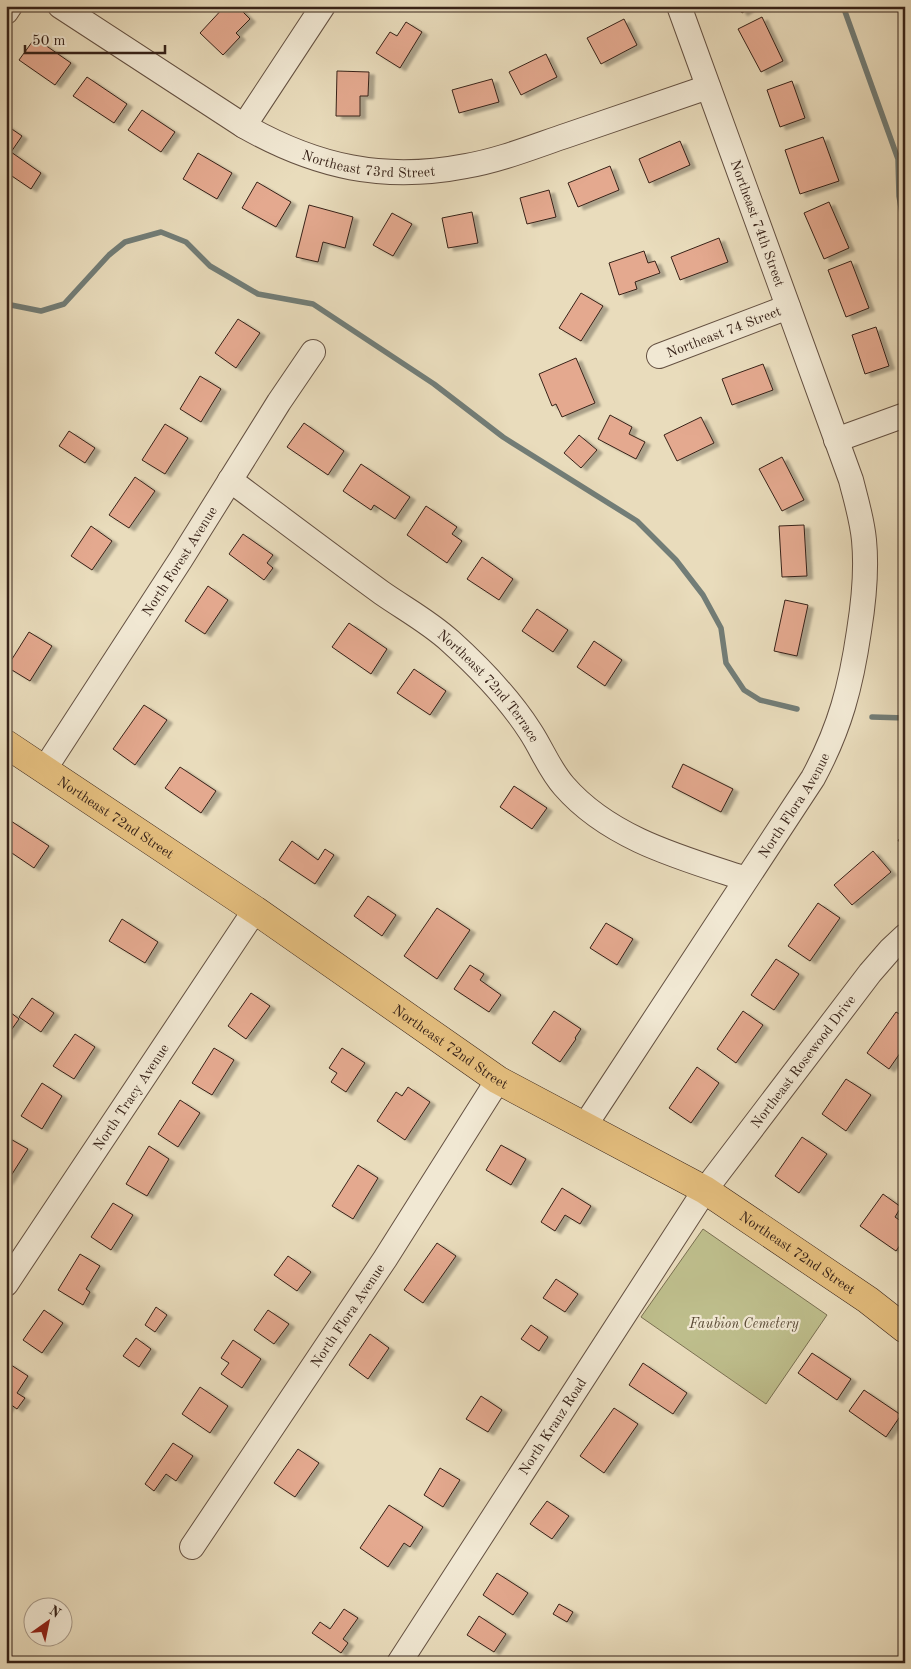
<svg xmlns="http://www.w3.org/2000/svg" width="911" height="1669" font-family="'Old Standard TT',serif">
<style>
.green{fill:#bebe8c;stroke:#7a7052}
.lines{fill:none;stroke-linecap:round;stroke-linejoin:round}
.stream{stroke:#727d77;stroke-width:5.5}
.building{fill:#e4a98f;stroke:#372218;filter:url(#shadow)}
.minor-casing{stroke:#645041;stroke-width:26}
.major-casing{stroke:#372218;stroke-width:29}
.minor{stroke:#f1e8d3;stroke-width:24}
.major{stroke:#e4be7e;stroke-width:28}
.labels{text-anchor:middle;stroke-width:4.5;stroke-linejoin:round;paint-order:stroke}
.street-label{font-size:14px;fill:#372218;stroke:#f1e8d3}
.park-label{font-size:14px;font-style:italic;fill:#594935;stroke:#f1e8d3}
</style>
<defs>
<filter id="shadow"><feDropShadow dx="5.5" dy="3" stdDeviation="1" flood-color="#0004"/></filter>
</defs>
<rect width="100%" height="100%" fill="#e9dcbc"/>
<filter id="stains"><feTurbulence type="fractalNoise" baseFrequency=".004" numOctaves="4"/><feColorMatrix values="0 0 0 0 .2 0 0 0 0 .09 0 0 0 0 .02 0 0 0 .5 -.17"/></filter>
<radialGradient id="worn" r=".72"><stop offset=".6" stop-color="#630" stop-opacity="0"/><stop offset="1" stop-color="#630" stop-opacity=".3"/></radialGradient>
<polygon class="green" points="703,1229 827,1315 766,1404 641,1317"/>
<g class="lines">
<g class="stream">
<polyline points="843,6 898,159 899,196 905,231"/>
<polyline points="6,304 41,311 64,304 109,255 125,242 161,232 186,242 210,266 258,294 313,304 434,384 503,437 637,521 676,560 703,595 721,628 726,663 744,690 760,700 797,709"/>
<polyline points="872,717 905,718"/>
</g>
</g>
<g class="building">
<polygon points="225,6 237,6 250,19 236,33 240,37 223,55 200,33"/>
<polygon points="738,6 752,6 742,13"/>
<polygon points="762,17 783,61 761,72 738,29"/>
<polygon points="624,19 637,45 601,64 587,38"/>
<polygon points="406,22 422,32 400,68 376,53 390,32 397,36"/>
<polygon points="35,38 71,63 55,85 19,60"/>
<polygon points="546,54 557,77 521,95 509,72"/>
<polygon points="337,71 369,72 368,96 360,96 360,116 336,116"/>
<polygon points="87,77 127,104 114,123 73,96"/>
<polygon points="492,79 499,102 459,113 452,90"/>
<polygon points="792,81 805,118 780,127 767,90"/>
<polygon points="142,110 175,132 161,152 128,130"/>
<polygon points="6,125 22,136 11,152 41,173 31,189 6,172"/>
<polygon points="823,137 839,181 800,194 785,150"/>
<polygon points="680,141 690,165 649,183 639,159"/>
<polygon points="198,153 232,173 217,199 183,179"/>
<polygon points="610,166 619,190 578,207 568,183"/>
<polygon points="257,182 291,202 276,227 242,208"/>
<polygon points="549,190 556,217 527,224 520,198"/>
<polygon points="829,202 849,248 824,259 804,213"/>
<polygon points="309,205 353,217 345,248 323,242 318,262 296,257"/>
<polygon points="472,212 478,243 448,248 442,218"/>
<polygon points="392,213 412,224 393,256 373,245"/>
<polygon points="719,238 728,262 680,280 671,257"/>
<polygon points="644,251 648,263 655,261 660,273 635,282 637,289 619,295 609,263"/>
<polygon points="851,261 869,308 846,317 828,270"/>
<polygon points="581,293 603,306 581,341 559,328"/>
<polygon points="238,319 260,333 236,368 215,353"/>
<polygon points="876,327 889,366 865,374 852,335"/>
<polygon points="576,358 595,403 562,417 556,404 552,406 539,374"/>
<polygon points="763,364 773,390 732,405 722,379"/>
<polygon points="200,376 221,389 201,422 180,409"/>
<polygon points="610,415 632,427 629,434 645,442 636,459 598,439"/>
<polygon points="701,417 714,443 677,461 664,435"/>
<polygon points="304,423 344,451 328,475 287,447"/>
<polygon points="165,424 188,438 165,474 142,460"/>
<polygon points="69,431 95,448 85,463 59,446"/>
<polygon points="579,435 597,450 581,468 564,453"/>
<polygon points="782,457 804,500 782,511 759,469"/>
<polygon points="361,464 410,497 395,519 374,505 371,510 343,491"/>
<polygon points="135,477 155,491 129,528 109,515"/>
<polygon points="426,506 457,527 452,534 462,541 447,563 407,535"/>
<polygon points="804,525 807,576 782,577 779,526"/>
<polygon points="91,526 112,541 92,570 71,556"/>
<polygon points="243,534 273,555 267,563 273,568 264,580 229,554"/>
<polygon points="482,557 513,579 499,600 467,579"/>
<polygon points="208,586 228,600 205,634 185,621"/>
<polygon points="785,600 808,605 797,656 774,651"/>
<polygon points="537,609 568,630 553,652 522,631"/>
<polygon points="349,623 387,649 371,674 332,647"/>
<polygon points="29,632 52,646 30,681 7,667"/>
<polygon points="594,641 622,660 605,686 577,667"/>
<polygon points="414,669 446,691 430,715 397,693"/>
<polygon points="144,705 167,720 135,765 113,749"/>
<polygon points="683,764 733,789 721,812 672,787"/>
<polygon points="180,767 216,791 201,813 165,788"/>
<polygon points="514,786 547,808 532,829 500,807"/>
<polygon points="11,821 49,846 34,868 6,849 6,828"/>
<polygon points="905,836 905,850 898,840"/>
<polygon points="292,841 318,860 325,849 334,855 315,884 279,860"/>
<polygon points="873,851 891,872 852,905 834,885"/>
<polygon points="368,896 396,915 382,936 354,916"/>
<polygon points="818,903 840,918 810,961 788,946"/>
<polygon points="437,908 470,930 437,979 404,956"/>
<polygon points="122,919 158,942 145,963 109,941"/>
<polygon points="606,923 633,939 617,965 590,948"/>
<polygon points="776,959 799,974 774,1010 751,995"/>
<polygon points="470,965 484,974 480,980 501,995 489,1012 454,989"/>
<polygon points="251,993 270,1006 246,1039 228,1026"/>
<polygon points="32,998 54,1013 41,1032 19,1017"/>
<polygon points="554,1011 581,1029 575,1038 576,1039 560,1062 532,1043"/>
<polygon points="743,1011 763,1025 736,1063 717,1049"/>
<polygon points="10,1012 19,1019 7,1036 6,1018"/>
<polygon points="896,1012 905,1017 905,1046 889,1069 867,1053"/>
<polygon points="75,1034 95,1047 74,1079 53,1066"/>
<polygon points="214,1048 234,1060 212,1095 192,1083"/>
<polygon points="342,1048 365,1063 346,1092 331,1082 337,1073 329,1068"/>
<polygon points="697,1067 719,1083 691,1123 669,1108"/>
<polygon points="846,1079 871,1095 846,1131 822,1114"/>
<polygon points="42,1083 62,1096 42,1129 21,1116"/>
<polygon points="408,1087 430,1102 405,1140 377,1121 396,1092 402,1096"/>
<polygon points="180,1100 200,1113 178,1147 158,1134"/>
<polygon points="7,1137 28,1149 7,1182 6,1138"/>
<polygon points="802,1137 827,1154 799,1193 775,1176"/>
<polygon points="501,1145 526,1159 511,1185 486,1170"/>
<polygon points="149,1146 169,1159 147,1196 126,1184"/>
<polygon points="358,1165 378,1178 353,1219 332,1206"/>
<polygon points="562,1188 591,1206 580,1224 565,1215 555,1231 541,1222"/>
<polygon points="883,1194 901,1207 895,1217 905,1224 905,1238 896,1251 860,1226"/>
<polygon points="113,1203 133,1215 111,1250 91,1237"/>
<polygon points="437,1243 456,1256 423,1303 404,1290"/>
<polygon points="80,1254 100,1266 86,1289 90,1292 83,1305 58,1290"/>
<polygon points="288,1256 311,1272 297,1291 274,1275"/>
<polygon points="556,1279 578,1294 565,1312 543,1298"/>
<polygon points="156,1307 167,1315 155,1332 145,1325"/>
<polygon points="44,1310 63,1323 42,1353 23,1340"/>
<polygon points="268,1310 289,1324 274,1344 254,1330"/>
<polygon points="531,1325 548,1337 539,1351 521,1339"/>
<polygon points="370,1334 389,1348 368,1379 349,1365"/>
<polygon points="136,1338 151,1349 139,1367 123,1356"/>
<polygon points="233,1340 261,1359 242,1388 221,1374 229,1363 221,1358"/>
<polygon points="812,1353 851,1379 837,1400 798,1373"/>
<polygon points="8,1363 28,1376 17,1393 25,1398 17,1409 10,1404 6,1410 6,1367"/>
<polygon points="643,1363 687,1393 673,1414 629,1385"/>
<polygon points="200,1387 228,1406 210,1433 182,1414"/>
<polygon points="864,1390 901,1415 886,1437 849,1411"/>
<polygon points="481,1396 502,1410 488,1432 466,1419"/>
<polygon points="614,1408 638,1424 604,1473 580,1456"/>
<polygon points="173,1443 193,1456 176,1481 166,1474 154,1491 145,1484"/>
<polygon points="298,1449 319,1463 295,1497 274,1483"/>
<polygon points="440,1468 460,1480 443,1507 424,1495"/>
<polygon points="547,1501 569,1516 552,1539 530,1524"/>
<polygon points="389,1505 423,1527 410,1547 404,1543 388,1567 360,1548"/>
<polygon points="497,1573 528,1593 513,1615 483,1595"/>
<polygon points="559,1604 573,1612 567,1622 553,1614"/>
<polygon points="344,1609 358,1618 343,1639 348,1643 341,1653 312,1633 320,1622 330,1629"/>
<polygon points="479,1616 506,1634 494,1652 467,1635"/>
</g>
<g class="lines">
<defs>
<g id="minor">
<path id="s1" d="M60 6 244 126C316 167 384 182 466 166 501 160 535 146 568 135 615 119 662 103 708 87"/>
<polyline points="6,12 10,6"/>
<polyline points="244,126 323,6"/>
<path id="s2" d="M659 356 788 307"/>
<polyline points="836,440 905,415"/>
<path id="s3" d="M230 480C281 518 331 556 382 593 405 609 429 622 450 641 480 668 508 697 530 731 542 749 549 769 564 786 610 839 682 858 746 879"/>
<path id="s4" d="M44 770 181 559 279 402 313 352"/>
<path id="s5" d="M584 1127 813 778C840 728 851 686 859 631 864 600 867 571 864 540 862 519 856 500 851 480L679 6"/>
<path id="s6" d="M6 1284 255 910"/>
<path id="s7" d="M192 1547 385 1259 498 1080"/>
<path id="s8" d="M399 1663 705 1190 870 973 890 950 905 936"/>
</g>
<g id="major">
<path id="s9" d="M6 744 255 910 498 1080 705 1190 868 1300 905 1329"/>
</g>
</defs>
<use href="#minor" class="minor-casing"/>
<use href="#major" class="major-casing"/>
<use href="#minor" class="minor"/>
<use href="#major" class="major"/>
</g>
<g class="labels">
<g class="street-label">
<text dy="5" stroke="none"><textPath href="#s1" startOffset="352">Northeast 73rd Street</textPath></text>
<text transform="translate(758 223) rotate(70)" y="5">Northeast 74th Street</text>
<text dy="5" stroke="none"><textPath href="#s2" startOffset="69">Northeast 74 Street</textPath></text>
<text dy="5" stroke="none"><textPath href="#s4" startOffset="249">North Forest Avenue</textPath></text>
<text dy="5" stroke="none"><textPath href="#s3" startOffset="332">Northeast 72nd Terrace</textPath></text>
<text dy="5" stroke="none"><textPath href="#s5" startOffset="384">North Flora Avenue</textPath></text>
<text dy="5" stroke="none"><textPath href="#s9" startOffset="132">Northeast 72nd Street</textPath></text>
<text dy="5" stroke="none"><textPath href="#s9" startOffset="538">Northeast 72nd Street</textPath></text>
<text dy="5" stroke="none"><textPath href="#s8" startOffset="725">Northeast Rosewood Drive</textPath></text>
<text dy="5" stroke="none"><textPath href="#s6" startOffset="225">North Tracy Avenue</textPath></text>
<text dy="5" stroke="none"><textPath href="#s9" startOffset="942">Northeast 72nd Street</textPath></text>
<text dy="5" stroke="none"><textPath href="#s7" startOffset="279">North Flora Avenue</textPath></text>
<text dy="5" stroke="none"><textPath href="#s8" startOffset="282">North Kranz Road</textPath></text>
</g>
<g class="park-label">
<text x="744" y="1328">Faubion Cemetery</text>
</g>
</g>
<rect width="911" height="1669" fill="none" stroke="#e9dcbc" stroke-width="25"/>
<rect x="8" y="8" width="896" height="1654" fill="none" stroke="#372218" stroke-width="2.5"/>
<rect x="12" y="12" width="886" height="1644" fill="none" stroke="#372218"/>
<g transform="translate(48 1622) rotate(33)"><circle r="24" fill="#f1e8d3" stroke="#a79988"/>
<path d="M0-4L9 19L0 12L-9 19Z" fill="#8f2418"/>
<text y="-8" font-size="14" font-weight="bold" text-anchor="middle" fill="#372218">N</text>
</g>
<path d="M25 45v8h140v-8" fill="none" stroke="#372218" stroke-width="2.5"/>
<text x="32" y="45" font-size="15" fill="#372218" stroke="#f1e8d3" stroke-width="4" paint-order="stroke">50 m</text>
<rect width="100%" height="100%" filter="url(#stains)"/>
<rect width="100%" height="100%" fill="url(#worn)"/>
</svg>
